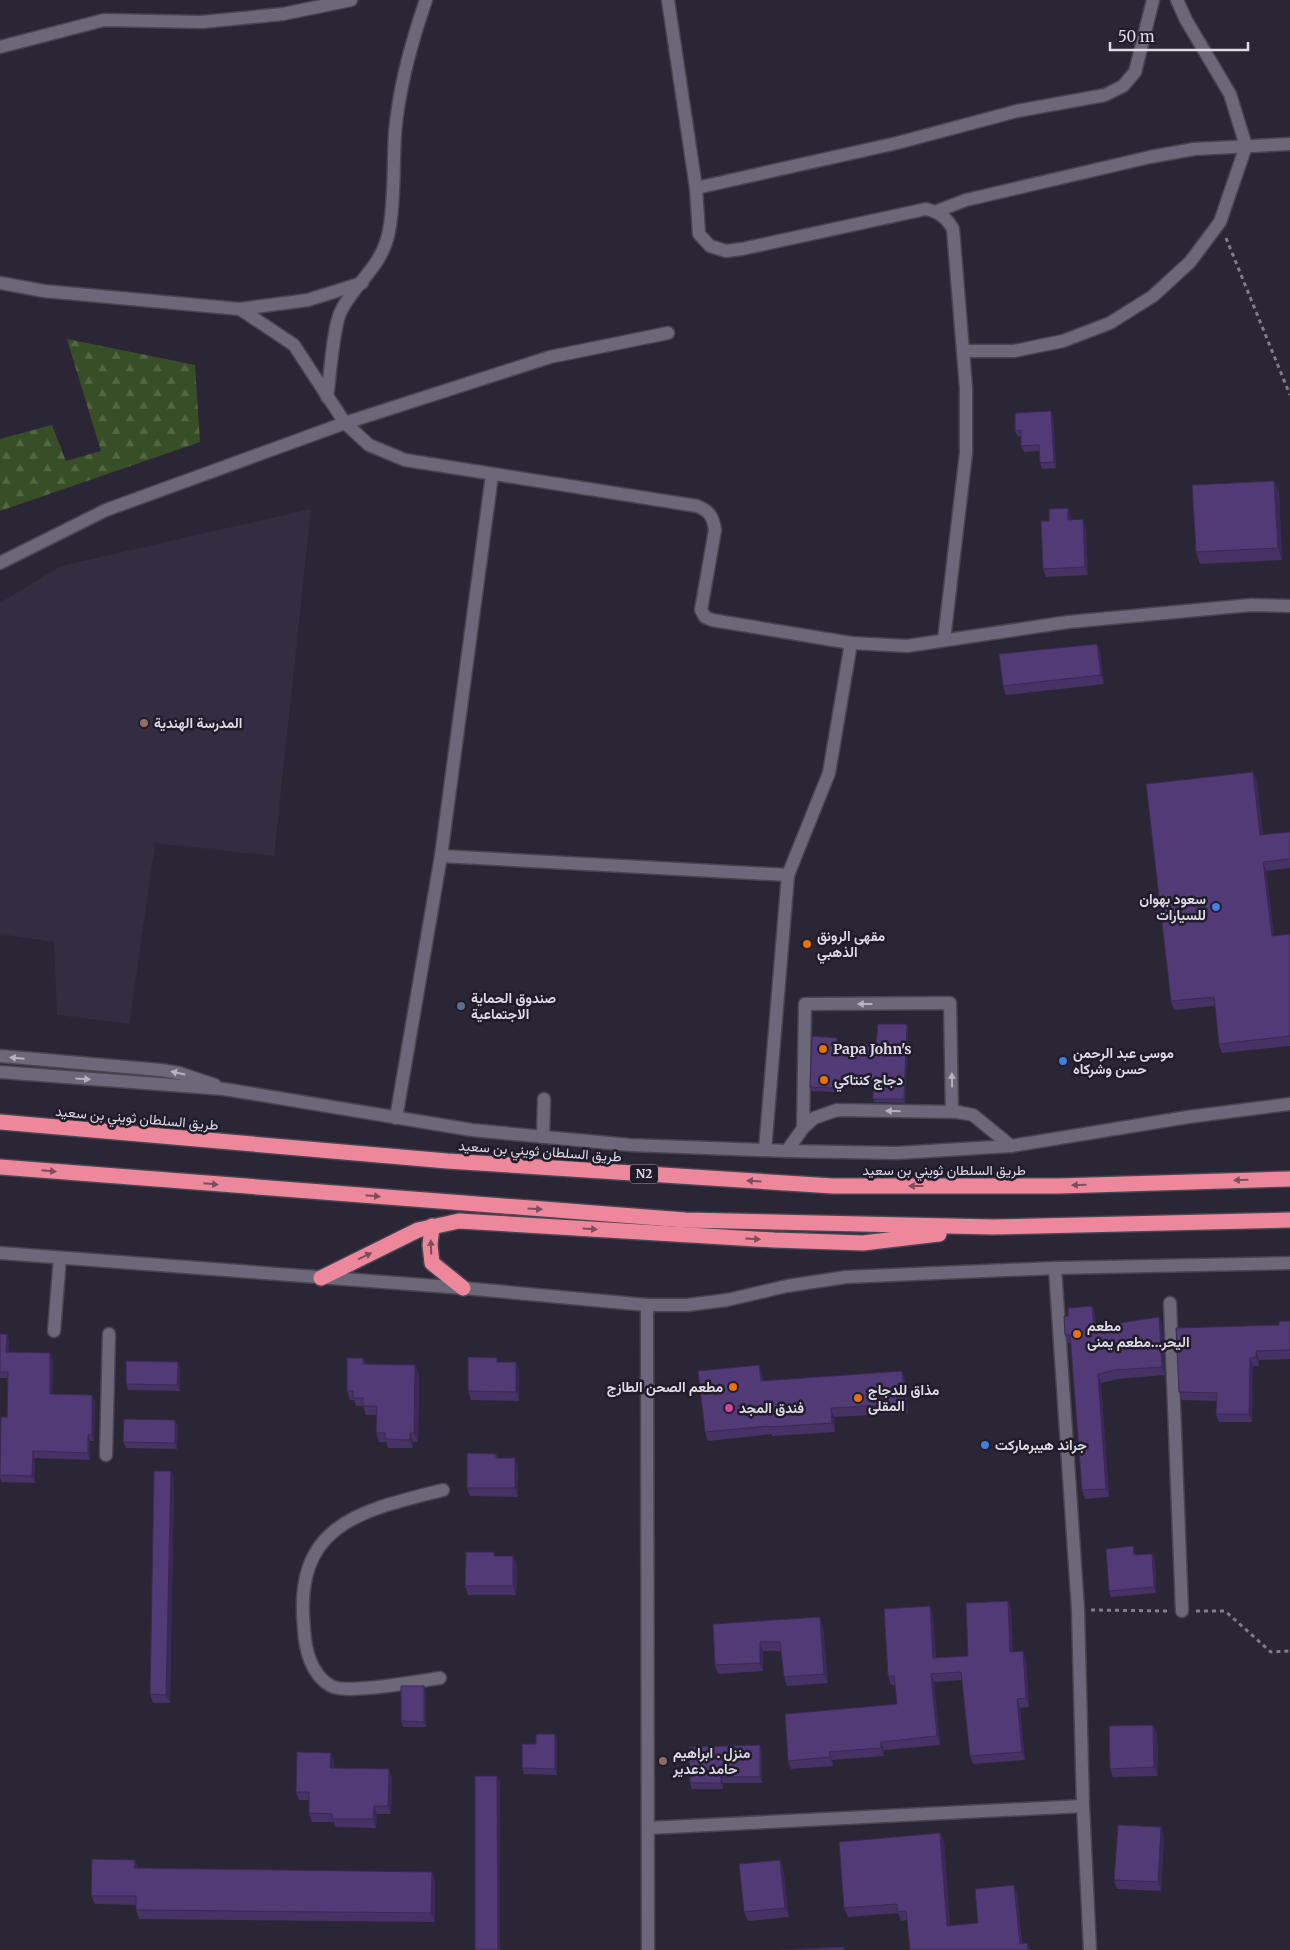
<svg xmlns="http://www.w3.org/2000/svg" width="1290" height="1950" font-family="Merriweather,Vazirmatn,serif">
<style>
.built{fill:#342d42}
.forest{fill:url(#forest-firs)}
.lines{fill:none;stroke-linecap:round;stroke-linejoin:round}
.minor-casing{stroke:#484450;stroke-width:15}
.highway-casing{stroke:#484450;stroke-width:18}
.path{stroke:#807c88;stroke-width:3;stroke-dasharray:4 4;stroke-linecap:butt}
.minor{stroke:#6c6779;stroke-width:12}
.highway{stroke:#ed879b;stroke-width:15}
.wall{fill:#463265}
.shaded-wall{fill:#392953}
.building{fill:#513a76;stroke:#392953}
.oneway{fill:#b6b2bf}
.oneway2{fill:#7d4c5d}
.education-dot{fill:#8d6e63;stroke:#211c2b;stroke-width:2}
.shop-dot{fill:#3f7fe0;stroke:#211c2b;stroke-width:2}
.food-dot{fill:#e8710a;stroke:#211c2b;stroke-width:2}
.service-dot{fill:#5c6f8a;stroke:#211c2b;stroke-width:2}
.hotel-dot{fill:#d1479c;stroke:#211c2b;stroke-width:2}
.labels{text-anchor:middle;stroke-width:5;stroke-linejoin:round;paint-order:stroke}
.shield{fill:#211c2b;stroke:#a5a2ad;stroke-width:1}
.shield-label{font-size:12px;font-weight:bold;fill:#dedbe5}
.poi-label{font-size:14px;font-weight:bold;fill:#dedbe5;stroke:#211c2b;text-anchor:start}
.street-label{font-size:14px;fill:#dedbe5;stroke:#211c2b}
</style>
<defs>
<pattern id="forest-firs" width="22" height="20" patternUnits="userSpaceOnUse" patternTransform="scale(1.25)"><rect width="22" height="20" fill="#384e26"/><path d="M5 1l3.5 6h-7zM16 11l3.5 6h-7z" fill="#546745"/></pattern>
</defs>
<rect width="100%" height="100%" fill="#2b2635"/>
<polygon class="built" points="311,509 274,856 155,843 129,1024 57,1015 54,942 0,934 0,603 61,566"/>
<polygon class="forest" points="67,339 195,365 200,442 0,511 0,439 52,425 66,461 101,451"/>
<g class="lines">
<defs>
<g id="minor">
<path d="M668 0 696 188 699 234 710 246 726 251 742 249 926 209C939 212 946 217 953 229L966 388V453L944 640"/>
<polyline points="0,47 104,20 202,22 283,14 351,0"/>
<polyline points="696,188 897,143 1017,111 1105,95 1123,86 1135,72 1153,0"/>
<polyline points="937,211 966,200 1150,157 1194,149 1290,144"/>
<path d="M0 283 44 291 240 309 294 345 345 423 369 445 405 460 697 506C710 511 713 517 715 530L701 610 705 617 712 620 851 643 907 646 1068 622 1251 605 1290 606"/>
<polyline points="240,309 308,300 362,283"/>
<polyline points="963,351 1014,351 1063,341 1110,323 1153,296 1190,262 1220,222 1246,146 1230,94 1186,20 1177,0"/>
<path d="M327 397C330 378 333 326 341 311 355 282 382 268 389 231 395 200 393 165 395 133 399 87 411 43 426 0"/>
<polyline points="0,563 106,510 345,423 550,357 668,333"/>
<polyline points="441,856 788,875"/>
<polyline points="0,1056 160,1070 179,1073 215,1085"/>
<polyline points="0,1072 224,1089 472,1130 630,1145 787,1151 897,1153 1011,1146 1188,1117 1290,1104"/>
<polyline points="396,1118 441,856 492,475"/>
<polyline points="803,1128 814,1118 837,1110 959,1112"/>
<polyline points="543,1137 544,1099"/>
<polyline points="765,1150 788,875 829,773 851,643"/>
<polyline points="787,1151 803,1128 805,1004 950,1003 952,1111 973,1115 1011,1146"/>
<polyline points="0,1253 463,1288 647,1305 687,1305 727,1300 787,1286 846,1277 1055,1268 1290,1263"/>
<polyline points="1055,1268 1078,1610 1083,1806 1090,1950"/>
<polyline points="1170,1303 1182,1611"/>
<polyline points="647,1305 648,1950"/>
<polyline points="54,1331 60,1258"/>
<polyline points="106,1455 109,1334"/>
<path d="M440 1678C418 1681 348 1695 331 1686 311 1675 305 1649 304 1629 293 1525 358 1511 443 1490"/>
<polyline points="648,1828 1083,1806"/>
</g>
<g id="highway">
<polyline points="0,1122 447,1161 833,1186 1059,1186 1290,1179"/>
<polyline points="0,1167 685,1220 993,1227 1290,1220"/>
<polyline points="432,1226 430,1245 432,1263 463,1288"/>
<polyline points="321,1278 418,1230 459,1221 774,1240 863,1243 939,1234"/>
</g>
</defs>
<use href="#minor" class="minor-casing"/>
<use href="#highway" class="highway-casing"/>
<g class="path">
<polyline points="1226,238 1290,395"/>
<polyline points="1091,1610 1168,1611"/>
<polyline points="1196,1611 1225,1611 1271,1652 1290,1651"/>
</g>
<use href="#minor" class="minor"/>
<use href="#highway" class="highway"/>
</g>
<g class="wall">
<polygon points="1053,417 1056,468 1042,469 1040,463 1039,451 1024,452 1021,446 1021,436 1018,437 1015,431"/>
<polygon points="1274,481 1279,492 1282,560 1200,564 1196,552"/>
<polygon points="1071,517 1071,520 1086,528 1088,575 1046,577 1043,569"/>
<polygon points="1097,644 1100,652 1104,684 1006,695 1003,686"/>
<polygon points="1257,781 1263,835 1290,832 1290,868 1266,871 1274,936 1290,934 1290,1046 1222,1053 1219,1044 1215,1006 1174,1010 1171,1001"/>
<polygon points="907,1024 908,1028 905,1103 874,1102 873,1099 873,1086 836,1084 835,1092 812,1091 810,1087 839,1042 838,1044 876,1044"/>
<polygon points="1092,1306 1095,1314 1096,1326 1162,1326 1165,1375 1118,1379 1101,1383 1109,1497 1085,1499 1082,1490 1071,1343 1068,1343 1065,1335 1068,1316"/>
<polygon points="1290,1321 1290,1359 1259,1360 1259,1366 1253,1366 1252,1422 1219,1422 1216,1414 1216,1401 1182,1400 1179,1392 1279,1325"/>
<polygon points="0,1334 7,1334 9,1341 9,1352 53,1360 52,1394 95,1401 94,1441 90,1441 90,1460 35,1458 35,1483 2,1482 0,1477 0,1445 7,1417 8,1378 0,1378"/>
<polygon points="363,1358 366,1364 419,1374 418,1442 413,1442 413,1448 388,1448 386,1442 379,1442 376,1433 376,1415 366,1415 363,1406 356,1406 354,1400 350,1400 347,1391"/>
<polygon points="178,1362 180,1368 180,1391 128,1390 126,1384"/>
<polygon points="499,1362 516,1362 519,1371 519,1401 471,1400 468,1391"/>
<polygon points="759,1365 762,1374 763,1381 905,1379 908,1413 834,1417 835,1432 772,1436 772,1434 708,1441 705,1432"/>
<polygon points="178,1426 177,1449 126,1448 123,1442"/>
<polygon points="496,1454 498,1458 518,1467 518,1497 470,1496 467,1488"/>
<polygon points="174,1480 170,1703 153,1703 150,1694"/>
<polygon points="1135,1552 1135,1555 1152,1554 1155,1560 1156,1593 1111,1597 1109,1591"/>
<polygon points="496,1556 513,1556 517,1565 516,1595 468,1595 465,1586"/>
<polygon points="1008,1601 1011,1609 1013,1652 1026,1660 1029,1707 1020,1708 1025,1760 973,1764 970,1756 962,1680 934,1682 940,1745 884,1750 884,1756 832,1760 833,1766 791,1769 788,1761 897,1704 895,1685 891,1685 888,1676 933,1615 936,1658 968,1656"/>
<polygon points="713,1624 823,1626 828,1683 787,1686 784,1677 781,1651 763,1651 763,1671 718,1674 715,1665"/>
<polygon points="424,1686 426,1692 426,1727 403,1727 401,1721"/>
<polygon points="1153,1725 1157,1734 1158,1776 1113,1777 1110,1769"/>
<polygon points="555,1734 557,1740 557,1775 524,1774 522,1768 536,1744"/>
<polygon points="760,1745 762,1751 762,1783 723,1783 723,1789 692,1789 690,1783"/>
<polygon points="334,1761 334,1768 392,1777 391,1814 377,1814 376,1828 335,1827 334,1822 312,1822 309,1813 309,1800 299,1800 296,1792"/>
<polygon points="1161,1827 1164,1836 1161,1891 1117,1889 1114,1880"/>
<polygon points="940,1833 944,1842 950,1926 978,1923 1017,1894 1022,1944 1027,1943 1030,1950 910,1950 907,1920 901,1921 898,1913 848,1917 844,1908"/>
<polygon points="135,1860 138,1868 435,1880 435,1922 139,1919 136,1910 136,1905 95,1904 91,1896"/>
<polygon points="783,1868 789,1917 748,1921 744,1912"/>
</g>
<g class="shaded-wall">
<polygon points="1051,411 1053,417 1056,468 1054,462"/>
<polygon points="1274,481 1279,492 1282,560 1278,548"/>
<polygon points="1068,508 1071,517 1071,529 1068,520"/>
<polygon points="1083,519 1086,528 1088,575 1085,567"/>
<polygon points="1097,644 1100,652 1104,684 1101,675"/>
<polygon points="1253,772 1257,781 1264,844 1260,835"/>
<polygon points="1263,862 1266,871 1275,945 1272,936"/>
<polygon points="907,1024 908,1028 905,1103 904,1099"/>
<polygon points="834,1080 836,1084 835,1092 834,1088"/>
<polygon points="1092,1306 1095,1314 1097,1335 1094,1327"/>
<polygon points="1159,1317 1162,1326 1165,1375 1162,1367"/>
<polygon points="7,1334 9,1341 9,1359 6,1352"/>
<polygon points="1256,1351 1259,1360 1259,1366 1256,1357"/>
<polygon points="50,1353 53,1360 52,1400 50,1394"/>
<polygon points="1250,1358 1253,1366 1252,1422 1249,1414"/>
<polygon points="178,1362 180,1368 180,1391 177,1385"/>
<polygon points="516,1362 519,1371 519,1401 516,1392"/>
<polygon points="415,1365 419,1374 418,1442 414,1433"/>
<polygon points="759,1365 762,1374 764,1390 761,1381"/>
<polygon points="902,1371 905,1379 908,1413 905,1404"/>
<polygon points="1098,1374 1101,1383 1109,1497 1106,1489"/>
<polygon points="92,1395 95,1401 94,1441 92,1435"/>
<polygon points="831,1408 834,1417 835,1432 832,1423"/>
<polygon points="175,1420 178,1426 177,1449 175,1443"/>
<polygon points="410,1433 413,1442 413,1448 410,1440"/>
<polygon points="88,1435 90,1441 90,1460 88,1453"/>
<polygon points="33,1451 35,1458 35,1483 32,1476"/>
<polygon points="515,1458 518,1467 518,1497 515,1488"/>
<polygon points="171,1471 174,1480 170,1703 166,1695"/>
<polygon points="1152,1554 1155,1560 1156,1593 1154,1587"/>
<polygon points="513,1556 517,1565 516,1595 513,1586"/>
<polygon points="1008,1601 1011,1609 1013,1661 1010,1652"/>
<polygon points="930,1606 933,1615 936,1667 933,1658"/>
<polygon points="820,1617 823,1626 828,1683 824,1674"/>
<polygon points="760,1642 763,1651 763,1671 760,1663"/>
<polygon points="1023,1651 1026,1660 1029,1707 1026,1698"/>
<polygon points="931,1674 934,1682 940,1745 937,1736"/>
<polygon points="424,1686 426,1692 426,1727 424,1722"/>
<polygon points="1017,1699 1020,1708 1025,1760 1022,1752"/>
<polygon points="1153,1725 1157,1734 1158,1776 1154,1767"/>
<polygon points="555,1734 557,1740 557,1775 555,1769"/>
<polygon points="881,1742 884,1750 884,1756 881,1748"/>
<polygon points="760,1745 762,1751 762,1783 760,1777"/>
<polygon points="829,1752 832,1760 833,1766 830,1757"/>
<polygon points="331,1753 334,1761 333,1777 330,1768"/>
<polygon points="389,1769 392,1777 391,1814 388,1806"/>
<polygon points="497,1776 500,1782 500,1950 498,1950"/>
<polygon points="721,1777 723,1783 723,1789 721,1783"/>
<polygon points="374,1806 377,1814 376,1828 373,1819"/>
<polygon points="1161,1827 1164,1836 1161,1891 1158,1882"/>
<polygon points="940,1833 944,1842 950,1935 947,1926"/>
<polygon points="135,1860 138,1869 134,1868"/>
<polygon points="780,1860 783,1868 789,1917 785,1908"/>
<polygon points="432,1872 435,1880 435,1922 431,1913"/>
<polygon points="1014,1885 1017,1894 1022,1950 1020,1944"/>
</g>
<g class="building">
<polygon points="1051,411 1054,462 1040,463 1039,445 1021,446 1021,430 1015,431 1015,413"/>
<polygon points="1274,481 1278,548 1196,552 1192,485"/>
<polygon points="1068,508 1068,520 1083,519 1085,567 1043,569 1041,521 1049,521 1049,509"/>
<polygon points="1097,644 1101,675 1003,686 999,654"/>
<polygon points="1253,772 1260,835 1290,832 1290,859 1263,862 1272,936 1290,934 1290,1036 1219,1044 1214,997 1171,1001 1146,784"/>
<polygon points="878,1024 907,1024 904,1099 873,1099 873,1082 834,1080 834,1088 810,1087 812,1036 837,1038 837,1044 876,1044"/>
<polygon points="1092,1306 1094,1327 1159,1317 1162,1367 1115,1370 1098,1374 1106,1489 1082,1490 1070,1335 1065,1335 1064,1316 1068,1316 1068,1308"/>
<polygon points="1279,1321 1290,1321 1290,1350 1256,1351 1256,1357 1250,1358 1249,1414 1216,1414 1217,1393 1179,1392 1176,1328 1279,1325"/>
<polygon points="0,1334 7,1334 6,1352 50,1353 50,1394 92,1395 92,1435 88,1435 88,1453 33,1451 32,1476 0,1475 1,1417 7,1417 8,1372 0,1372"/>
<polygon points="468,1357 497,1358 497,1362 516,1362 516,1392 468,1391"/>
<polygon points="347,1358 363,1358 363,1364 415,1365 414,1433 410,1433 410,1440 385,1439 385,1433 376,1433 377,1406 363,1406 363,1398 353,1398 353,1391 347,1391"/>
<polygon points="126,1361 178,1362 177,1385 126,1384"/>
<polygon points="759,1365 761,1381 902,1371 905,1404 831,1408 832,1423 769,1427 769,1426 705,1432 698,1371"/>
<polygon points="124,1419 175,1420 175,1443 123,1442"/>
<polygon points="467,1453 496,1454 496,1458 515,1458 515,1488 467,1488"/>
<polygon points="154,1471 171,1471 166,1695 150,1694"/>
<polygon points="1133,1546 1134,1555 1152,1554 1154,1587 1109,1591 1106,1549"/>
<polygon points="466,1552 494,1552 494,1556 513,1556 513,1586 465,1586"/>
<polygon points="1008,1601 1010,1652 1023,1651 1026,1698 1017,1699 1022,1752 970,1756 961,1672 931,1674 937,1736 881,1742 881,1748 829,1752 830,1757 788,1761 785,1714 897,1704 894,1676 888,1676 884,1609 930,1606 933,1658 968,1656 966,1603"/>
<polygon points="820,1617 824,1674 784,1677 780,1642 760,1642 760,1663 715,1665 713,1624"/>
<polygon points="401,1686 424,1686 424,1722 401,1721"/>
<polygon points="1153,1725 1154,1767 1110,1769 1109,1726"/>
<polygon points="536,1734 555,1734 555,1769 522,1768 522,1744 536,1744"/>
<polygon points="760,1745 760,1777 721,1777 721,1783 690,1783 689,1747"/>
<polygon points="297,1752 331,1753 330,1768 389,1769 388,1806 374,1806 373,1819 332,1819 332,1814 309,1813 309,1792 296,1792"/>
<polygon points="475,1776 497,1776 498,1950 475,1950"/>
<polygon points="1118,1825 1161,1827 1158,1882 1114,1880"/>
<polygon points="940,1833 947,1926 978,1923 975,1889 1014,1885 1020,1944 1027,1943 1028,1950 910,1950 906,1911 897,1912 897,1904 844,1908 839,1842"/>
<polygon points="92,1859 135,1860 134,1868 432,1872 431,1913 136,1910 136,1896 91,1896"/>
<polygon points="780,1860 785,1908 744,1912 739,1864"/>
<polygon points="844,1947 844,1950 779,1950"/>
</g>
<defs><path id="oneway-solid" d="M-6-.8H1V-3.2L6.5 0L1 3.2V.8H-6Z" transform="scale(1.25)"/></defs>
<g class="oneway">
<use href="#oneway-solid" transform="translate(865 1004) rotate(180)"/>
<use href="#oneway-solid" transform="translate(17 1058) rotate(-175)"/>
<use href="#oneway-solid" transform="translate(178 1073) rotate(-168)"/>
<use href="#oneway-solid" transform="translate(83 1079) rotate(4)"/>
<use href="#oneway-solid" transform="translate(952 1080) rotate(-91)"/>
<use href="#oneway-solid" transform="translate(893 1111) rotate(-179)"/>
</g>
<g class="oneway2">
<use href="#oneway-solid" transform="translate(49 1171) rotate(5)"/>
<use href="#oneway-solid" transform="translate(1241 1180) rotate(178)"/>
<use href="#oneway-solid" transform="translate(754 1181) rotate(-176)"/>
<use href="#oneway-solid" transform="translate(211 1184) rotate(5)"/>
<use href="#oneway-solid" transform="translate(1079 1185) rotate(178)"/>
<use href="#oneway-solid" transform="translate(916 1186) rotate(180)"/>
<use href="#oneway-solid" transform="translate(373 1196) rotate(5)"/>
<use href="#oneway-solid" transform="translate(535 1209) rotate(4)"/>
<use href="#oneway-solid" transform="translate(590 1229) rotate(3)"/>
<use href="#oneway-solid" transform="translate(753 1239) rotate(3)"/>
<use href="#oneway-solid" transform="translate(431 1247) rotate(-92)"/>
<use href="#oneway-solid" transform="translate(365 1256) rotate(-26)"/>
</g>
<g class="education-dot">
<circle cx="144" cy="723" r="5"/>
<circle cx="663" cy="1761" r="5"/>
</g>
<g class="shop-dot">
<circle cx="1216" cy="907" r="5"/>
<circle cx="1063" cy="1061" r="5"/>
<circle cx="985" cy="1445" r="5"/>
</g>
<g class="food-dot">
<circle cx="807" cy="944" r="5"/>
<circle cx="823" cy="1049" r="5"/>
<circle cx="824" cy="1080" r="5"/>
<circle cx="1077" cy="1334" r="5"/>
<circle cx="733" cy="1387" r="5"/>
<circle cx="858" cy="1398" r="5"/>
</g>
<circle class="service-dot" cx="461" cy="1006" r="5"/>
<circle class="hotel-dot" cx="729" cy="1408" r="5"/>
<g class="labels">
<rect class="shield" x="630" y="1164.5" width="28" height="19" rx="4"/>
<g class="shield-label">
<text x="644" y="1178">N2</text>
</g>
<g class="poi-label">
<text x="154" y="728">المدرسة الهندية</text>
<text x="1206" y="904" text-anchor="end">سعود بهوان<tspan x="1206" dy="16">للسيارات</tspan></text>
<text x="817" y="941">مقهى الرونق<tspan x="817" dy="16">الذهبي</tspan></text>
<text x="471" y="1003">صندوق الحماية<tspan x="471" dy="16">الاجتماعية</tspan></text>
<text x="833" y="1054">Papa John's</text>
<text x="1073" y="1058">موسى عبد الرحمن<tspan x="1073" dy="16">حسن وشركاه</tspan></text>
<text x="834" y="1085">دجاج كنتاكي</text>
<text x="1087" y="1331">مطعم<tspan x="1087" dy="16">اليحر...مطعم يمنى</tspan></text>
<text x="723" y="1392" text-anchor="end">مطعم الصحن الطازج</text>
<text x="868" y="1395">مذاق للدجاج<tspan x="868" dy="16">المقلى</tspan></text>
<text x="739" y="1413">فندق المجد</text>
<text x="995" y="1450">جراند ه‍يبرماركت</text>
<text x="673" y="1758">منزل . ابراهيم<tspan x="673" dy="16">حامد دعدير</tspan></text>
</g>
<g class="street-label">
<text transform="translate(137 1118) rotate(5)" y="5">طريق السلطان ثويني بن سعيد</text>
<text transform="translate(540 1151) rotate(4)" y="5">طريق السلطان ثويني بن سعيد</text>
<text x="944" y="1175">طريق السلطان ثويني بن سعيد</text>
</g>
</g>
<path d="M1110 42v8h138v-8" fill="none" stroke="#dedbe5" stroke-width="2.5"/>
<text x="1118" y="42" font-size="15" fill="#dedbe5" stroke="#211c2b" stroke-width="4" paint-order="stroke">50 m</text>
</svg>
